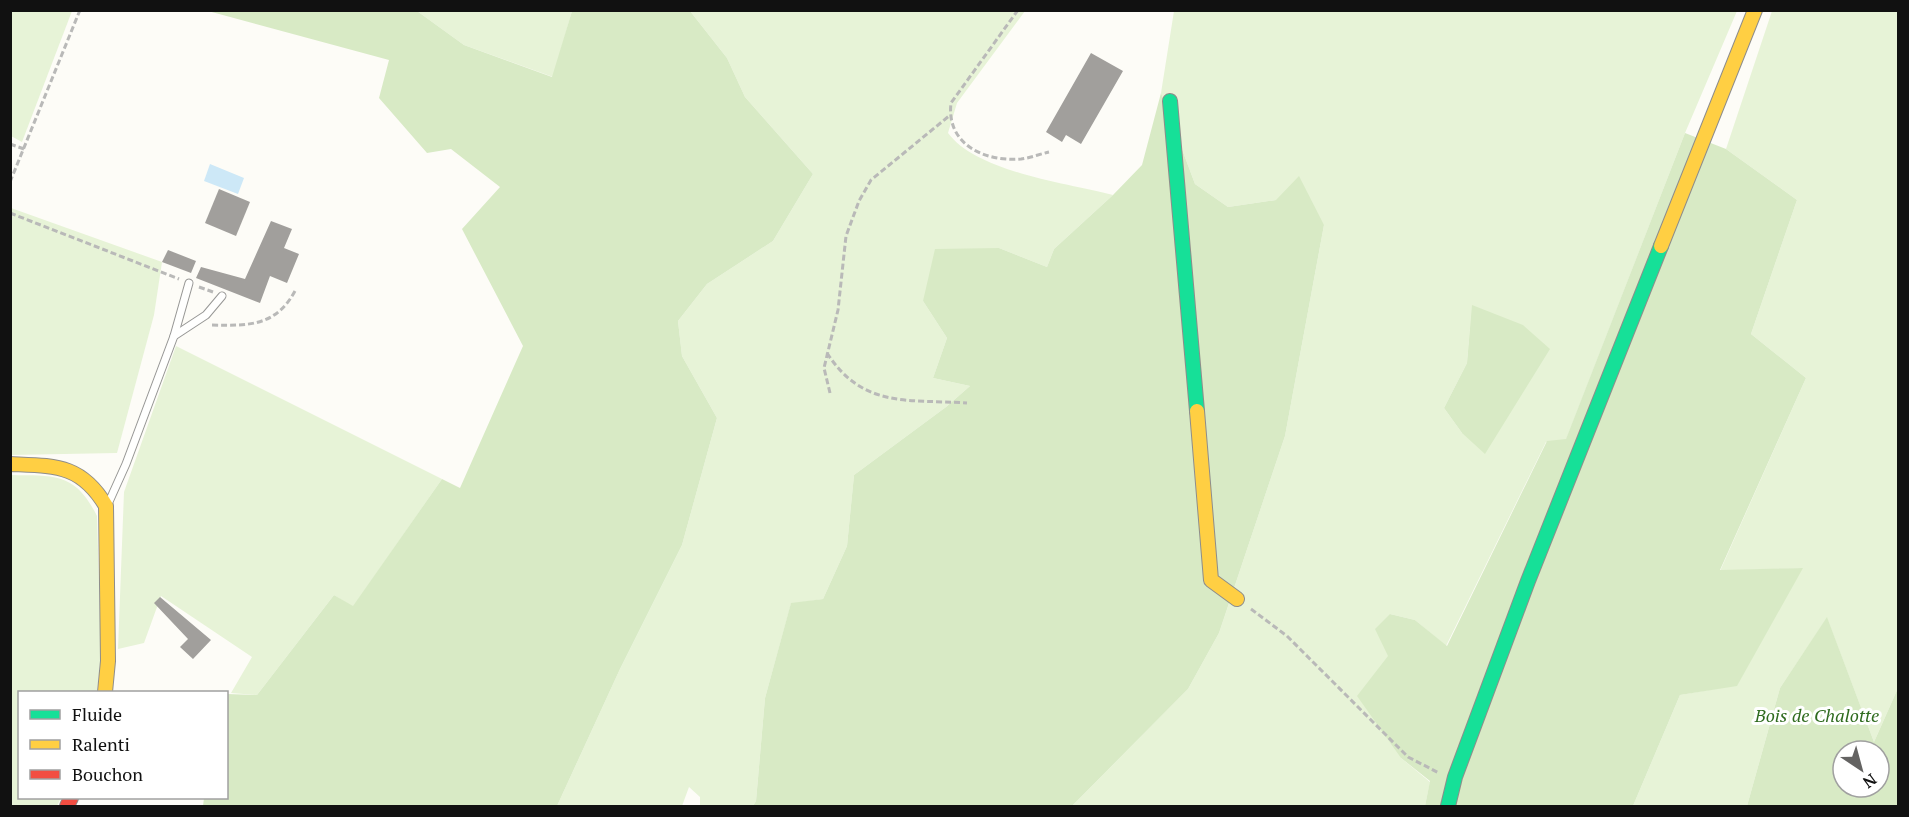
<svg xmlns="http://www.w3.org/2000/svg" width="1909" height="817" font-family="'PT Serif',serif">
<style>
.green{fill:#e7f3d7;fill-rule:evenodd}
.forest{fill:#d8eac5;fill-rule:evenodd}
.water{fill:#cde8f7}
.building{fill:#a19f9c}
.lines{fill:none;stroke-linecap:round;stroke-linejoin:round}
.lane-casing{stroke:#979795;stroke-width:9}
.fast-casing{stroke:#8e8d8b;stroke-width:16}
.slow-casing{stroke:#8e8d8b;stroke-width:16}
.jam-casing{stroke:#8e8d8b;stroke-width:16}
.path{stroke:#b9b9b8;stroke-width:3;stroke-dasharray:6 3;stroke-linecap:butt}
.lane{stroke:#fffffe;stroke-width:7}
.fast{stroke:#16e098;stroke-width:14}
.slow{stroke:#ffcf43;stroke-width:14}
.jam{stroke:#f24e42;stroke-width:14}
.labels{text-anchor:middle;stroke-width:6;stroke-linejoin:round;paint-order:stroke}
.park-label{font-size:18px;font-style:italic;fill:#2f6b1f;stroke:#fff}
</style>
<rect width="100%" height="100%" fill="#fdfcf7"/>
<g class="green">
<polygon points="11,10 72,11 22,142 11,136"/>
<polygon points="417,11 572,11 553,77 464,45"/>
<path d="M690 11H1025L957 103 948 133C977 172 1066 183 1113 195L1054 249 1047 267 999 248 923 301 947 338 933 378 970 386 946 407 854 475 847 546 823 599 791 604 765 698 756 801 753 806H700V797L689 787 682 806H557L620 669 682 545 717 418 682 356 678 321 707 284 773 241 813 174 745 97 727 58Z"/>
<path d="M1174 11H1737L1685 133 1566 440 1546 442 1446 646 1415 620 1390 614 1388 656 1401 758 1430 782 1425 806H1072L1188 689 1219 633 1285 436 1324 225 1276 200 1228 207 1195 184 1161 93ZM1472 305 1462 433 1444 408 1467 363Z"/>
<polygon points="1772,11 1898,11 1898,688 1874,742 1827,618 1780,688 1747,806 1633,806 1680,695 1737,685 1802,568 1720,571 1806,378 1751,334 1797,200 1726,149"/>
<polygon points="11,208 162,262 154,315 117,453 11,455"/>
<polygon points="176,346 442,479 353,607 334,595 257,695 231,693 252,657 161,596 144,643 118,649 124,492"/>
<path d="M11 475C55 476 75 472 97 516L101 654 97 692H20V798H61L57 806H11Z"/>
</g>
<g class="forest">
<polygon points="208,11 417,11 464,45 552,77 572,11 690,11 727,58 745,97 813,174 773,241 707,284 678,321 682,356 717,418 682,545 620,669 557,806 203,806 204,798 226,798 227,694 257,695 334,595 353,606 442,479 460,488 523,346 462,229 500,187 451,149 427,153 379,98 389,60"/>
<polygon points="1161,93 1195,184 1228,207 1276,200 1299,176 1324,225 1285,436 1219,633 1188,689 1072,806 753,806 756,801 765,698 791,603 823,599 847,546 854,475 946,407 970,386 933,378 947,338 923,301 935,249 999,248 1047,267 1054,249 1113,195 1142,165"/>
<polygon points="1685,133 1726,149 1797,200 1751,334 1806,378 1720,570 1803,568 1737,686 1680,695 1633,806 1425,806 1430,781 1401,758 1357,696 1388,656 1375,629 1390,614 1415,620 1447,646 1547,441 1566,439"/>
<polygon points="1472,305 1523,325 1550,349 1485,454 1462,433 1444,408 1467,363"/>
<path d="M1827 617 1874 742 1898 688V806H1747L1780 688ZM1843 751H1879V787H1843Z"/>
</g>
<polygon class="water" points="210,164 244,178 238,194 204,181"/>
<g class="building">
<polygon points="1091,53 1123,71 1081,144 1066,135 1062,142 1046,132"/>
<polygon points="219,189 250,202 236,236 205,223"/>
<polygon points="271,221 292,229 284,248 299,254 287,283 270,276 260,303 196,278 201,267 245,279"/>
<polygon points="168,250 196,261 191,273 162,262"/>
<polygon points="160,597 211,640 193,659 180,647 188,639 154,603"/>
</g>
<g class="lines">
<defs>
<g id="lane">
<polyline points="174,336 189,283"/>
<polyline points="108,504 126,464 174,336 206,315 222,296"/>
</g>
<g id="fast">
<polyline points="1170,101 1197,411"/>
<polyline points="1448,806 1455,777 1528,581 1661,246"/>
</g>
<g id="slow">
<polyline points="1661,246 1755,10"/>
<polyline points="1197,411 1211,580 1237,599"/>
<path d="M10 464C55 466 81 464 106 506L108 661 105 692"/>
</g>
<polyline id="jam" points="67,806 71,798"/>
</defs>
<use href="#lane" class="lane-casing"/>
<use href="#fast" class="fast-casing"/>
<use href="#slow" class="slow-casing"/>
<use href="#jam" class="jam-casing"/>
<g class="path">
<path d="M1018 10 951 103C946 144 984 162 1021 159 1030 158 1040 154 1049 152"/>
<polyline points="10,144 24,149"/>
<polyline points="10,182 80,10"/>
<polyline points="10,213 179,279"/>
<polyline points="199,287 213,292"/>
<path d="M212 325C249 326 276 326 295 291"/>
<path d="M827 353C863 409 909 399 967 403"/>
<polyline points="830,393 824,368 838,310 846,236 859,201 871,180 949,116"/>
<polyline points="1251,609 1287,636 1408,757 1439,773"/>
</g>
<use href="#lane" class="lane"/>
<use href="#fast" class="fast"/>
<use href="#slow" class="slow"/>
<use href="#jam" class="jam"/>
</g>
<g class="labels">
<g class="park-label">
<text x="1817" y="722">Bois de Chalotte</text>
</g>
</g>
<rect width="1909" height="817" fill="none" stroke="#111111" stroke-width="24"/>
<rect x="18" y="691" width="210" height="108" fill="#ffffff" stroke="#a0a0a0" stroke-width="1.5"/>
<rect x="30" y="710" width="30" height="9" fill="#16e098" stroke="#a0a0a0" stroke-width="1.5"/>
<text x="72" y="721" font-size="18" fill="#111111">Fluide</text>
<rect x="30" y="740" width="30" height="9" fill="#ffcf43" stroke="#a0a0a0" stroke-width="1.5"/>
<text x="72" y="751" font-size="18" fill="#111111">Ralenti</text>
<rect x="30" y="770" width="30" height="9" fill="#f24e42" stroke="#a0a0a0" stroke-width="1.5"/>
<text x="72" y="781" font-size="18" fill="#111111">Bouchon</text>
<g transform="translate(1861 769) rotate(144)"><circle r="28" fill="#ffffff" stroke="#a0a0a0" stroke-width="1.5"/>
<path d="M0-4.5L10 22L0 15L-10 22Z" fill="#646362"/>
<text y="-9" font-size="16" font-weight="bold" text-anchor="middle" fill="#111111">N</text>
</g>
</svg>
